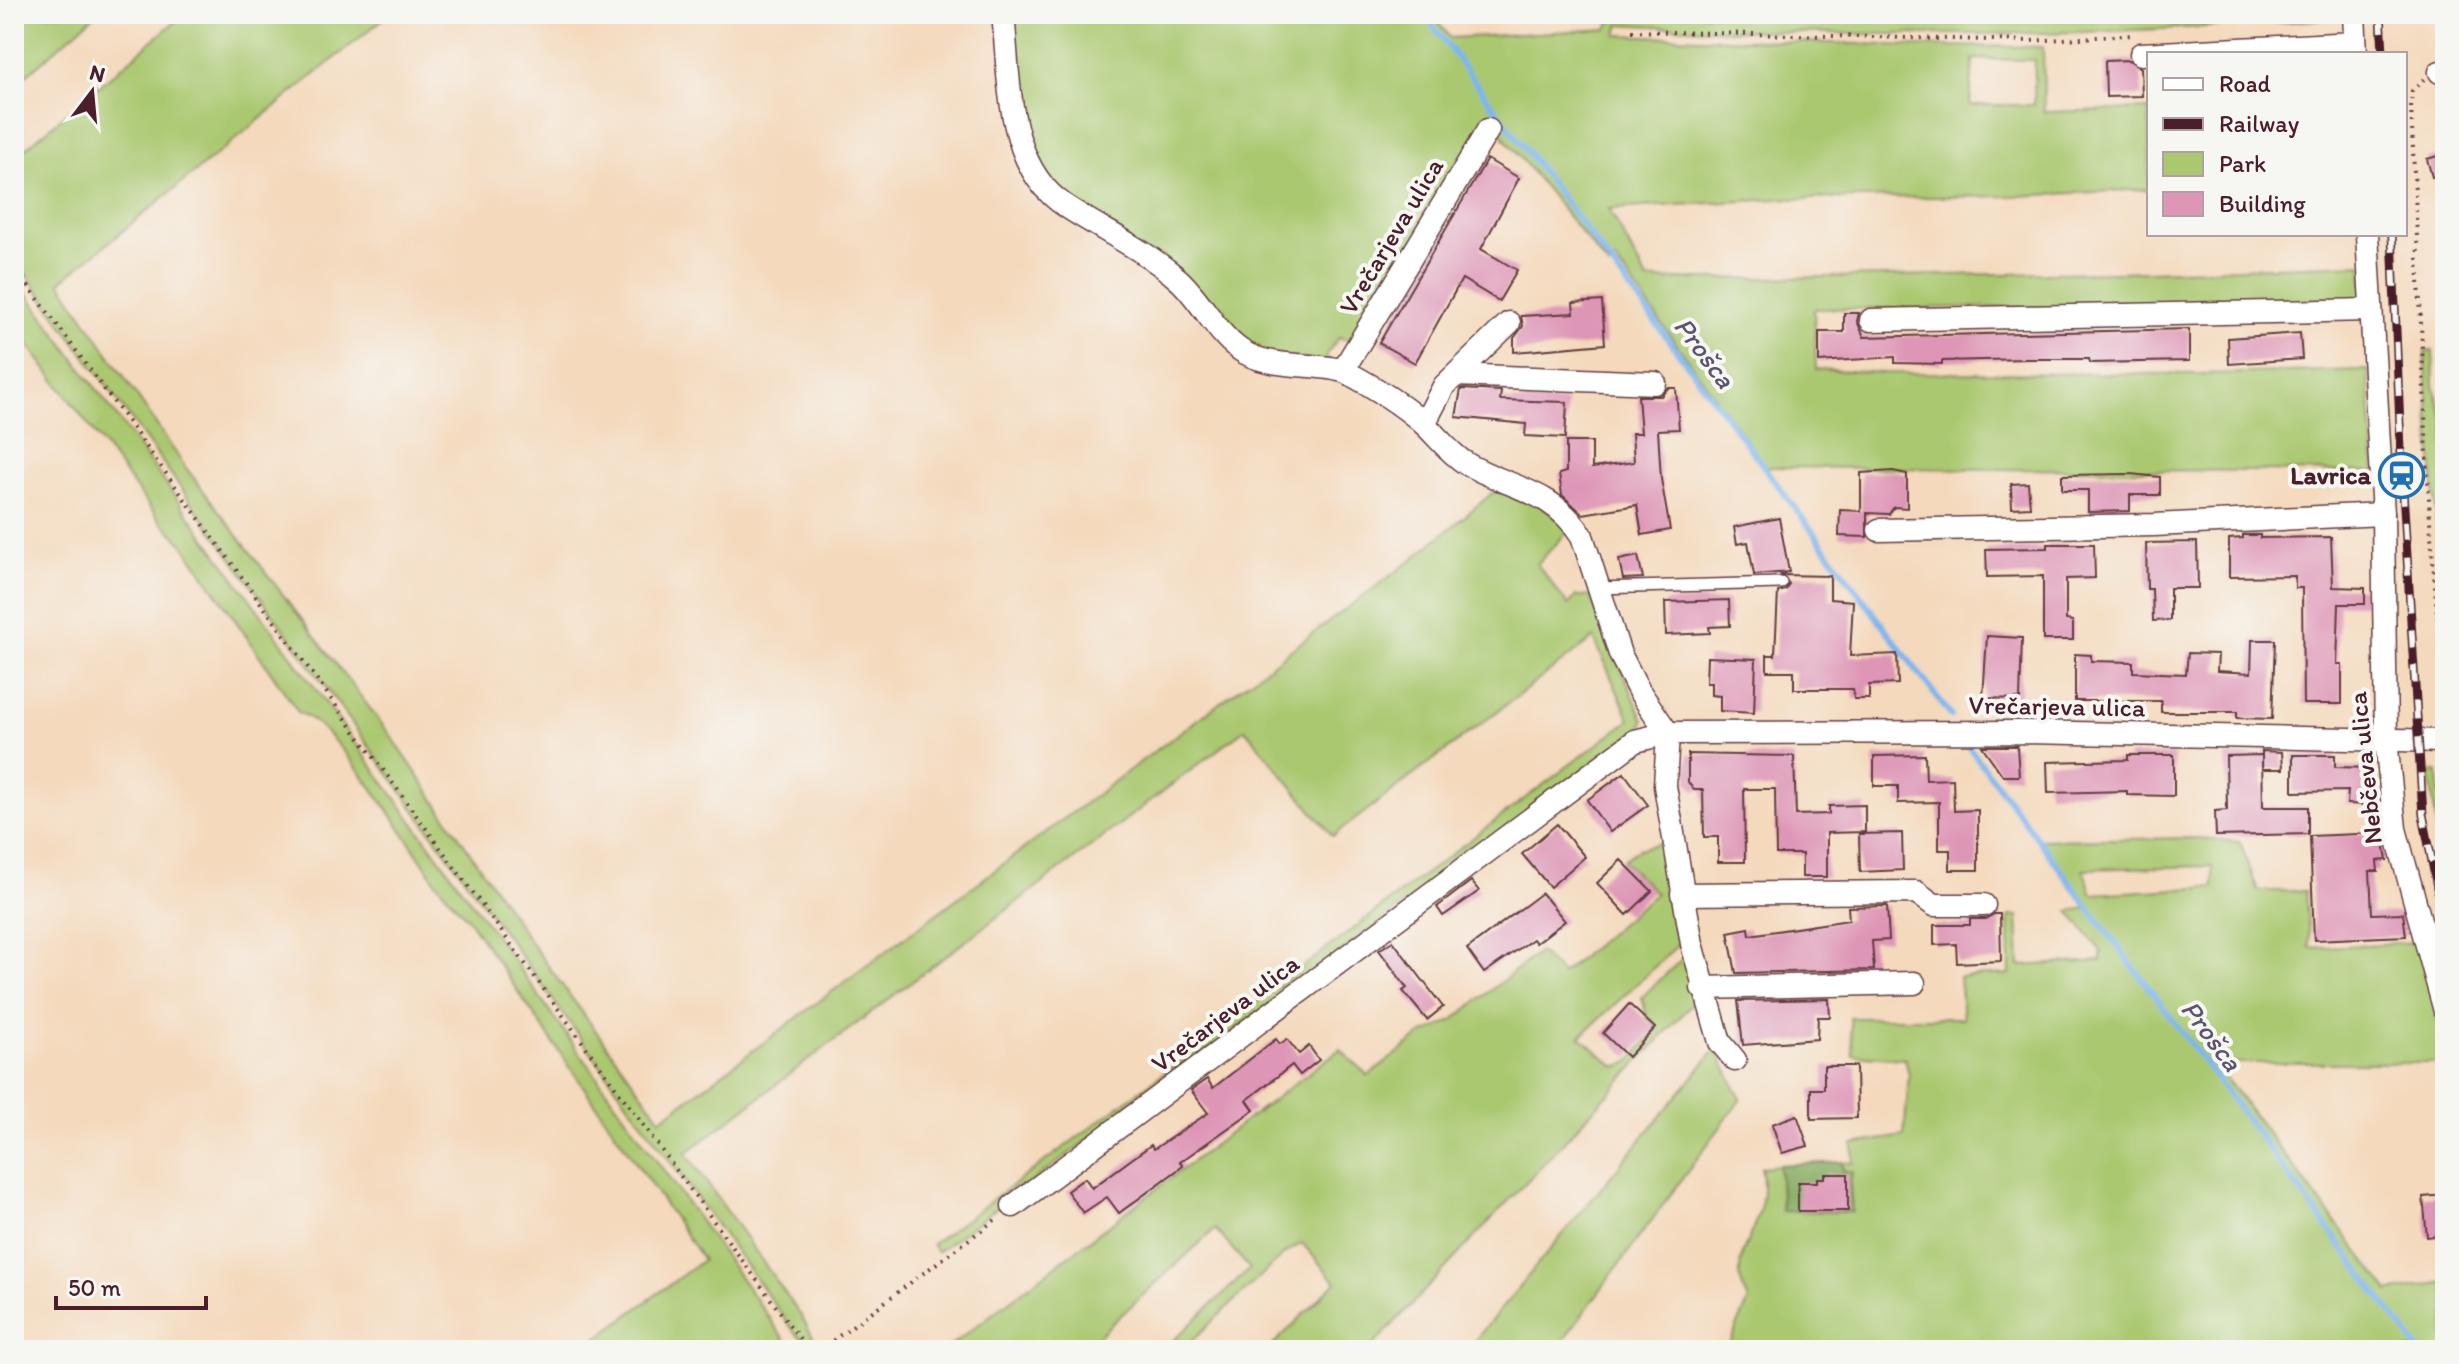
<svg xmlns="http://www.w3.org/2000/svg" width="2459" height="1364" font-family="Itim,sans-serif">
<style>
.green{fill:#aac86f;stroke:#7a744d;stroke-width:2;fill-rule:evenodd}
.forest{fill:#87ac62;stroke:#686646;stroke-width:2}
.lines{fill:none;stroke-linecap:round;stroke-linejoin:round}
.stream{stroke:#7eb5ed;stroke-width:6}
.building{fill:#de96b6}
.service-casing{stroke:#643b41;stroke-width:14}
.minor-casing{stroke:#643b41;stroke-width:25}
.path{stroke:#643b41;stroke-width:4;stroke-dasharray:2 6;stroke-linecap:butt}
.service{stroke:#fff;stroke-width:11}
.minor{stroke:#fff;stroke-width:22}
.rail-casing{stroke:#4a1f2b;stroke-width:9}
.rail{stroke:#f6f6f2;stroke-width:6;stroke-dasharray:18;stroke-linecap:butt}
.labels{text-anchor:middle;stroke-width:8;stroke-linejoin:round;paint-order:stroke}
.street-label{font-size:26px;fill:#4a1f2b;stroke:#f6f6f2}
.poi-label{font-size:26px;font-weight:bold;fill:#4a1f2b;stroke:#f6f6f2;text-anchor:end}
.water-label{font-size:28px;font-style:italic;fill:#5c546f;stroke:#f6f6f2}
</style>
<rect width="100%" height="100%" fill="#f6f6f2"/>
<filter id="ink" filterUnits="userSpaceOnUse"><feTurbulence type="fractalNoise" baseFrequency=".0125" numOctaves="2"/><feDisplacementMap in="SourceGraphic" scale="16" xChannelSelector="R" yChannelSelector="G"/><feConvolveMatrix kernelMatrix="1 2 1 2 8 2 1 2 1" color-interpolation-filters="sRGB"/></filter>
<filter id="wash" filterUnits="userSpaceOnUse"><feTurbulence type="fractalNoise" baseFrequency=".006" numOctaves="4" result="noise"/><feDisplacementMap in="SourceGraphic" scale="32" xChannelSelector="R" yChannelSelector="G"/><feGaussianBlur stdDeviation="1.8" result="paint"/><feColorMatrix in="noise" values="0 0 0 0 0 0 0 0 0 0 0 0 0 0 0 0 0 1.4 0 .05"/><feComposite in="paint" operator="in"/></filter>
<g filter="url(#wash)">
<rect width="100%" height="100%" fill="#f4d9bc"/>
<g class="green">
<polygon points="14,14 96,14 14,86"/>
<path d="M184 14H389L60 282 183 464 394 740 534 947 661 1119 1413 559 1501 486 1532 498 1570 529 1537 564 1568 605 1577 596H1590L1644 721 1639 730 937 1252 932 1244C1168 1074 1396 893 1630 720L1594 638 1333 836 1245 729 686 1153 801 1316 817 1344 810 1345 795 1333 14 258V158Z"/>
<path d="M1009 14H1432L1450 38 1607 29 1613 14H2344L2341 18C2101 37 1860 40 1620 24L1617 35 1913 46 2043 47 2044 112 2149 109V189L2016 196 1778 199 1609 209 1647 280 2117 272 2362 264 2364 304 1814 309 1816 369 1885 373 2203 374 2368 370 2375 472 1766 467 1616 261 1609 267 1489 119 1454 169 1354 342 1339 337 1325 356 1333 363 1259 354 1066 202 1029 155ZM1973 59 2035 60 2034 105H1970Z"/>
<path d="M14 276 486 922 792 1350H581L703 1260 468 919C456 905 442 891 432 876 411 843 332 721 299 713L181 541 162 523 14 326Z"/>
<polygon points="2433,351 2434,386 2445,422 2445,647 2425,352"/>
<polygon points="2438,772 2439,795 2445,796 2445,880 2429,773"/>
<path d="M2199 838 2240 842 2258 891H2305L2310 948 2417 942 2445 1036V1063H2214L2389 1292 2445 1282V1350H2324L2317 1345 2313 1350H1727L1749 1300C1746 1293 1740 1284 1740 1276 1737 1240 1772 1218 1761 1167L1779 1165 1782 1211 1850 1195 1842 1162 1853 1163V1144L1904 1136 1909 1075 1905 1059 1853 1055 1850 1018H1963L1959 977 2010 974 2009 916H2018L2020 966 2101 961V951L2069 911 2088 908 2036 840ZM2212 866 2214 887 2092 894 2083 869Z"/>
<polygon points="1665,842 1681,942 1580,1037 1616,1067 1630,1062 1658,1028 1647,1017 1642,997 1685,956 1697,999 1369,1350 1268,1350 1336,1282 1302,1243 1283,1255 1182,1350 1163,1350 1250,1269 1215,1229 1083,1350 945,1350 1340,1049 1368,1076 1421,1035 1452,1021 1539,952 1562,974 1656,893 1623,860 1639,849"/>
<polygon points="1716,1049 1741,1099 1556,1350 1467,1350"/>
</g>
<polygon class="forest" points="1842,1162 1843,1171 1853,1172 1850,1183 1852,1212 1782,1211 1779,1165"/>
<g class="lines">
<g class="stream">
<polyline points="1424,14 1951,716"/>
<polyline points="1969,747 2419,1350"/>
</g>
</g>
<g id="blocks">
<g class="building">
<polygon points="2129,60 2141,68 2142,96 2106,97 2105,61"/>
<polygon points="2445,154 2445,174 2432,177 2427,159"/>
<polygon points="1487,159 1519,178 1481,249 1517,270 1499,301 1462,279 1415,363 1379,343"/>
<polygon points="1602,301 1605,344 1514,352 1514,338 1523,326 1521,316 1574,313 1573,303"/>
<polygon points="1844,313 1859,313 1857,321 1864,337 2189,329 2189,361 2090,363 2089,359 2026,359 1942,361 1942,364 1895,363 1895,357 1819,362 1819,332 1844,332"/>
<polygon points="2300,333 2302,359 2229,364 2228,338"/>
<polygon points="1668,388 1676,388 1679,429 1658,430 1661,479 1670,530 1642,535 1637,505 1583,514 1562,495 1559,474 1566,472 1566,442 1592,442 1592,468 1634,462 1632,433 1641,433 1638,396 1661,396"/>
<polygon points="1461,389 1501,391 1500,400 1567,402 1565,438 1525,436 1526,424 1456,417"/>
<polygon points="1893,471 1907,474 1907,508 1894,507 1889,514 1867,513 1867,537 1839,536 1840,510 1861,511 1861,473"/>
<polygon points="2130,474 2160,477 2160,495 2130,495 2130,511 2088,512 2088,490 2062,490 2062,475"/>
<polygon points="2028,483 2030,507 2012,508 2011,484"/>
<polygon points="1779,518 1789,572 1754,575 1748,542 1737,544 1734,527"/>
<polygon points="2243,535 2260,535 2260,538 2331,537 2333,587 2365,588 2365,604 2339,604 2337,664 2342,664 2342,704 2303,704 2302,588 2295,588 2295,576 2229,577 2229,539 2243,538"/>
<polygon points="2197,542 2198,588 2170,588 2170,620 2153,621 2152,589 2147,589 2146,543"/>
<polygon points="2048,544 2094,544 2095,578 2066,579 2066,620 2073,621 2073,640 2043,640 2043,576 1987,577 1986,549 2048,548"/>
<polygon points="1638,556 1643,578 1623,579 1619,560"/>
<polygon points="1781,575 1830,576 1830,599 1853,601 1850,656 1897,654 1898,684 1869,685 1869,699 1854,699 1853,689 1794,689 1794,671 1767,671 1767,655 1775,655 1778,592 1786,590 1789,584"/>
<polygon points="1729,600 1730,626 1709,627 1710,633 1666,635 1665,602"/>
<polygon points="1987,636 2022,638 2020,699 1983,698"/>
<polygon points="2252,640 2275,640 2272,719 2237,718 2237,712 2161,712 2161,701 2075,701 2075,654 2091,655 2091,661 2133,662 2133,672 2186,674 2188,653 2218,654 2217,671 2251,673"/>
<polygon points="1707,657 1756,659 1754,713 1720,711 1720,696 1711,695 1711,683 1706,683"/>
<polygon points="1982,746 2017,746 2019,776 2003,776"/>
<polygon points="2262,751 2282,752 2283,769 2262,769"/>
<polygon points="1688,754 1794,756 1796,815 1829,814 1829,806 1865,805 1865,832 1827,833 1827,877 1802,877 1802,854 1776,854 1775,789 1744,789 1745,862 1718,862 1718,837 1704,837 1703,790 1694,790 1688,782"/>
<polygon points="1925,755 1926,780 1953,779 1954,811 1978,810 1978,870 1950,870 1950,850 1939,850 1939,802 1898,803 1898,786 1874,786 1874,756"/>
<polygon points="2128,755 2174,755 2174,796 2127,795 2127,791 2048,793 2047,762 2128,760"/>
<polygon points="2262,755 2263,807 2308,807 2308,834 2216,836 2215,811 2227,810 2226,756"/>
<polygon points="2293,755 2335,755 2335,767 2372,768 2372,805 2347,804 2348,791 2293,792"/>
<polygon points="1624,773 1648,805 1610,832 1587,800"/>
<polygon points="1557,824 1585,857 1550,887 1522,854"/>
<polygon points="1902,833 1903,870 1860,872 1859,834"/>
<polygon points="2382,833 2387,860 2377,861 2378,871 2370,871 2372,914 2403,913 2406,936 2314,940 2310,836"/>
<polygon points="1621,860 1652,891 1627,915 1597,883"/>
<polygon points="1471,881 1479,891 1443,916 1437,907"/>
<polygon points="1542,893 1565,921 1536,943 1533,939 1484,973 1467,949"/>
<polygon points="1887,906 1889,940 1872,941 1874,970 1736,973 1728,932 1749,928 1750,935 1849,920 1848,907"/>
<polygon points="1994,914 2000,914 2001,961 1957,963 1956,944 1934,945 1934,925 1970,925 1970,919 1985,919"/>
<polygon points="1393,941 1443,1007 1427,1020 1403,991 1407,988 1379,950"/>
<polygon points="1829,999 1830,1017 1818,1017 1817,1039 1743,1045 1738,1001"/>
<polygon points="1629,1004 1655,1028 1628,1057 1603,1033"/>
<polygon points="1276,1039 1280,1044 1287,1039 1299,1054 1309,1046 1319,1060 1300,1075 1292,1065 1247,1100 1254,1110 1180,1162 1183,1166 1119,1213 1107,1197 1083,1213 1067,1191 1085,1178 1092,1188 1151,1145 1154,1149 1208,1113 1191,1090 1207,1079 1213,1088"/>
<polygon points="1824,1066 1856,1066 1857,1118 1811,1119 1811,1089 1824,1089"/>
<polygon points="1797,1115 1808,1146 1782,1153 1772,1124"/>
<polygon points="1825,1174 1848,1174 1848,1211 1798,1211 1798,1182 1817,1182 1817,1178 1825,1178"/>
<polygon points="2445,1195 2445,1235 2427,1237 2423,1197"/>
</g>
</g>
</g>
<g filter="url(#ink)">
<use href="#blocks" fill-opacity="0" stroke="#643b41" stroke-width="2"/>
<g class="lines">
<defs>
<polyline id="service" points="1597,588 1781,583"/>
<g id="minor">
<path d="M1003 14C1010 78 1005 168 1067 207 1104 231 1145 250 1178 279 1203 301 1218 339 1247 354 1279 370 1325 362 1348 373 1374 387 1400 403 1423 423 1438 437 1449 453 1467 464 1511 489 1552 489 1582 536L1620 654 1639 691 1668 733 1665 786 1692 944 1720 1042 1735 1060"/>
<polyline points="2354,14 2356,54"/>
<polyline points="2141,54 2355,43"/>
<polyline points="2440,72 2445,71"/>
<polyline points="2367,234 2383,514 2386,739 2395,829 2445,1011"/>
<polyline points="1871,320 2371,310"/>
<polyline points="1343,370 1488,130"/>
<polyline points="1456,375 1655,383"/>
<polyline points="1424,424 1444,386 1509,323"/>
<polyline points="1879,530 2154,525 2383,514"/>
<polyline points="1682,894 1916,892 1934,905 1984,905"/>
<polyline points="1702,988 1914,983"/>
<polyline points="1013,1206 1635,741 1668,733 2027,732 2445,741"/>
</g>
</defs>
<use href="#service" class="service-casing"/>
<use href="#minor" class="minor-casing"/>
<g class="path">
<polyline points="1632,31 2029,41 2132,35"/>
<polyline points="2424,79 2412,91 2411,105 2430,521 2445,719"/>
<polyline points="14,266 808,1350"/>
<polyline points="820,1350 999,1217"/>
</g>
<use href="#service" class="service"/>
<use href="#minor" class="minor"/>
<defs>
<g id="rail">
<polyline points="2381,14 2383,54"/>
<polyline points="2392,234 2402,475 2423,815 2445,928"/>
</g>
</defs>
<use href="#rail" class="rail-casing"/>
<use href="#rail" class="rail"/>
</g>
</g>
<defs>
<symbol id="station-ring" viewBox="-11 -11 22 22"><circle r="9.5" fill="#f6f6f2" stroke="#1f6fb2" stroke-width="1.5"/><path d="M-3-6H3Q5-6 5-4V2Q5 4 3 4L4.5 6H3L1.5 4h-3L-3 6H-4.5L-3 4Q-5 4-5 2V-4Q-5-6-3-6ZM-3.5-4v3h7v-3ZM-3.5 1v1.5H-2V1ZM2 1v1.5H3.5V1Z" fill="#1f6fb2"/></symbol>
</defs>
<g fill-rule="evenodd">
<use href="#station-ring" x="2376" y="450" width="51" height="51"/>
</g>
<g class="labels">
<g class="street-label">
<text transform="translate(1391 236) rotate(-59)" y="9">Vrečarjeva ulica</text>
<text transform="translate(2057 706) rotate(1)" y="9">Vrečarjeva ulica</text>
<text transform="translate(2365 768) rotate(-96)" y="9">Nebčeva ulica</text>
<text transform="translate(1225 1013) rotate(-37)" y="9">Vrečarjeva ulica</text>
</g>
<g class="poi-label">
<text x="2371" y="484">Lavrica</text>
</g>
<g class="water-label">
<text transform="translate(1705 352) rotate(53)" y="10">Prošca</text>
<text transform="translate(2212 1035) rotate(53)" y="10">Prošca</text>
</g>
</g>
<rect width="2459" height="1364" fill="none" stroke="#f6f6f2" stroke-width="48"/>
<rect x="2147" y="52" width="260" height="184" fill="#f6f6f2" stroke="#b1a0a2" stroke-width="2"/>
<rect x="2163" y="78" width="40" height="12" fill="#ffffff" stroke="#b1a0a2" stroke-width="2"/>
<text x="2219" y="92" font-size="24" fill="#4a1f2b">Road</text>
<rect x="2163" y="118" width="40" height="12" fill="#4a1f2b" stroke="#b1a0a2" stroke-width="2"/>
<text x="2219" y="132" font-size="24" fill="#4a1f2b">Railway</text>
<rect x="2163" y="152" width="40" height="24" fill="#aac86f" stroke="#b1a0a2" stroke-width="2"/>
<text x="2219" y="172" font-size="24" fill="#4a1f2b">Park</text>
<rect x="2163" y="192" width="40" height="24" fill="#de96b6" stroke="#b1a0a2" stroke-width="2"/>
<text x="2219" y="212" font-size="24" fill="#4a1f2b">Building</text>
<g transform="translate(92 92) rotate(16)" stroke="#f6f6f2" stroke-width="6" paint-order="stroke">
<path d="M0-6L14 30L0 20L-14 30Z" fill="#4a1f2b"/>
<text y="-12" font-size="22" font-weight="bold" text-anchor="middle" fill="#4a1f2b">N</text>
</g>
<path d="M56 1296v12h150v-12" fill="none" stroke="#4a1f2b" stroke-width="4"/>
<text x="68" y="1296" font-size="24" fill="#4a1f2b" stroke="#f6f6f2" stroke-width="6" paint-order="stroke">50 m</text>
</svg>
